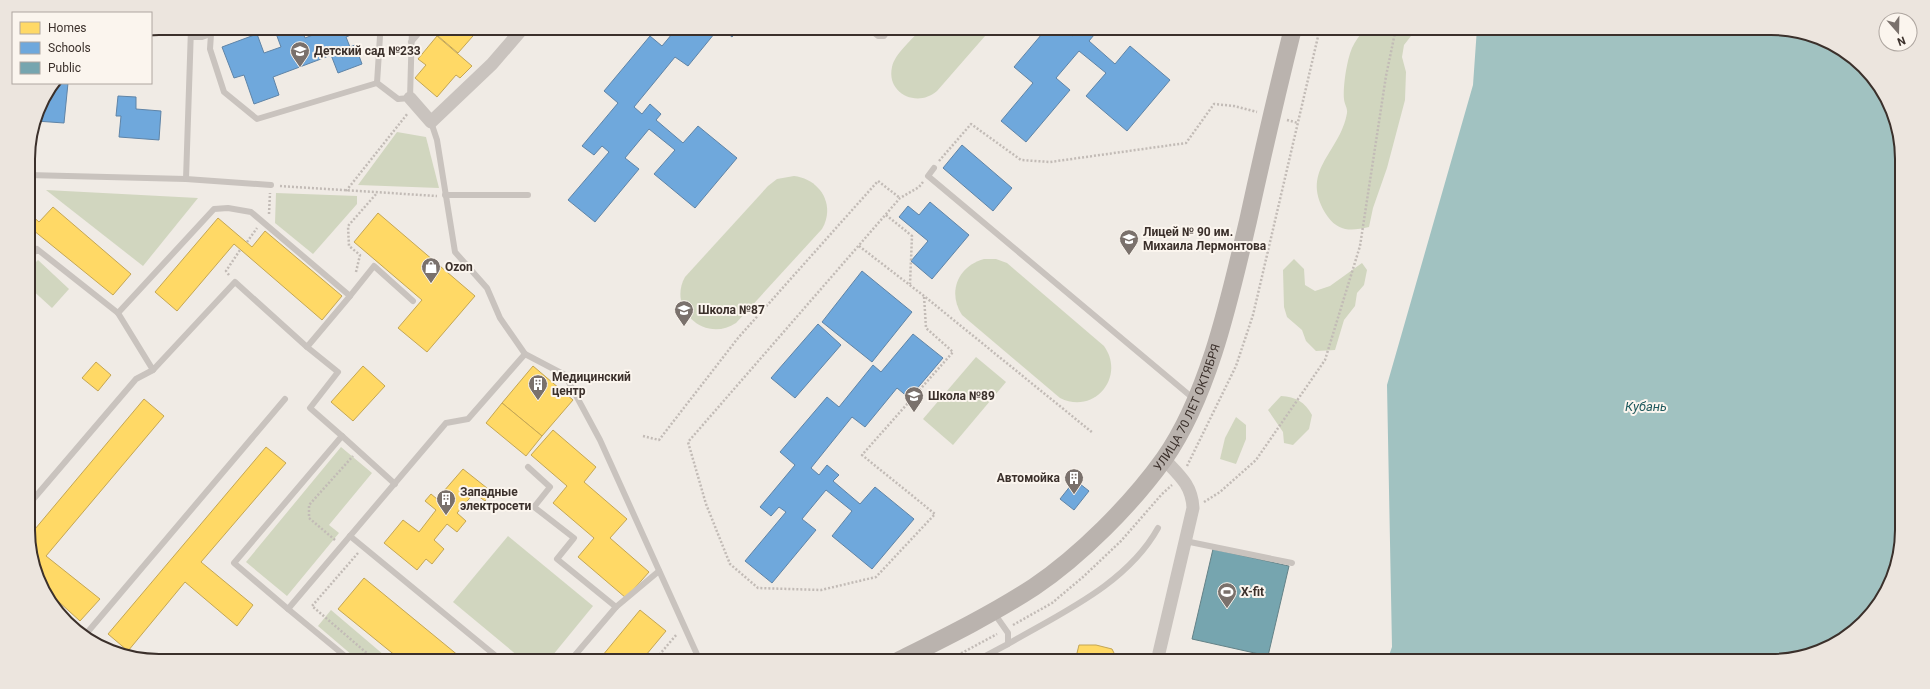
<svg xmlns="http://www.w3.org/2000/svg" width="1930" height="689" font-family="Roboto,sans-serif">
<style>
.green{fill:#d1d6bf}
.water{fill:#a1c2c1}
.homes{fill:#ffd966;stroke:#c4a654}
.schools{fill:#6fa8dc;stroke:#5f84a7}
.public{fill:#76a5af;stroke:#648287}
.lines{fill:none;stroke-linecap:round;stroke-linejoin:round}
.path{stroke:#c2bbb6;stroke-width:2.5;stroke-dasharray:2 2;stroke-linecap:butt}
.lane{stroke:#c9c3be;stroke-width:6}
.street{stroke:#c9c3be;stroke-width:13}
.secondary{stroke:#bab3ae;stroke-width:18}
.labels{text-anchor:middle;stroke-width:4;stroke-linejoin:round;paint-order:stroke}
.poi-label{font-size:12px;font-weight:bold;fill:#3b302b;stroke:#fbf5ee;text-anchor:start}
.street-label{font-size:12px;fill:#3b302b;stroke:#fbf5ee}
.water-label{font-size:13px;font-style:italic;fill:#1f5a5e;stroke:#fbf5ee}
.rim{fill:none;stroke:#3b302b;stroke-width:2}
</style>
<rect width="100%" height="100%" fill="#f0ebe5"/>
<g class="green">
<path d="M922 28H992L937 91C918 108 886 94 892 67 895 53 913 39 922 28Z"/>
<path d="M1363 28H1409L1411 36 1404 45 1402 57 1406 72 1405 100 1387 168 1373 208 1369 227C1352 231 1339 232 1328 217 1297 171 1340 154 1347 113 1348 109 1344 103 1344 99 1343 85 1347 60 1352 48 1355 41 1360 35 1364 30Z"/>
<polygon points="397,132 426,137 439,188 358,185"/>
<path d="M794 176C820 179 836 205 822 229L736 323C705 344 667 309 685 277L768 186 777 179Z"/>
<polygon points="46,190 198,198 143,266"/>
<polygon points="276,193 357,196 357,204 313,254 275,223"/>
<path d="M984 259H996L1007 263 1104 346C1126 377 1094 415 1060 398L962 315C947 292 958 266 984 259Z"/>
<polygon points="1294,259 1304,269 1305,285 1315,291 1330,286 1362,263 1367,270 1364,285 1357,293 1355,306 1344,320 1335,350 1316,351 1306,341 1302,330 1287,317 1284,307 1283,270"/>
<polygon points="38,260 69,289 52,308 29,287 29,269"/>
<polygon points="976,357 1006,382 953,445 923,419"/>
<path d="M1281 396C1296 397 1305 402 1312 415L1309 429 1293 445 1284 443 1283 432 1268 410Z"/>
<polygon points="1236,417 1246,425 1246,439 1236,464 1220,459 1225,438"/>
<polygon points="341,447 372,473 329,525 339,533 287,596 246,562"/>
<polygon points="508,536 593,606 548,661 524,661 453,602"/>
<polygon points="331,610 391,661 359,661 318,626"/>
<polygon points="1168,653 1205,661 1167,661"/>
</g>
<polygon class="water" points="1477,28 1771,28 1813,35 1870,73 1889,101 1901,142 1902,530 1895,572 1880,603 1851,634 1813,654 1780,661 1387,661 1392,647 1387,385 1473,85"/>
<g class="homes">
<polygon points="446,28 480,28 458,53 438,36"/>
<polygon points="437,36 472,66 460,78 456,75 437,97 415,78 426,65 418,59"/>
<polygon points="53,207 131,274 113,295 33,230 29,235 29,213 39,222"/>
<polygon points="378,213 475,296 427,352 398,328 422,300 354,242"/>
<polygon points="218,218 252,247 265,231 342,296 322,320 234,244 177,311 155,292"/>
<polygon points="96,362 111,375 98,391 82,378"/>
<polygon points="363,366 385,386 353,421 331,402"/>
<polygon points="533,366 573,400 542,436 502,403"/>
<polygon points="144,399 164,416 46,556 100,599 80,621 48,592 30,555 30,535"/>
<polygon points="502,403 542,436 526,456 486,423"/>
<polygon points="553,430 596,467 584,482 627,519 610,538 649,572 626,598 578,557 594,538 553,503 567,486 531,455"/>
<polygon points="266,447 286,463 201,562 253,605 237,626 185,582 128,651 108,634"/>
<polygon points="463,469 492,492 485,501 474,493 457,513 466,521 457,532 447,524 434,540 444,549 432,564 426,559 417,570 384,543 403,520 419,532 436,510 425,501 431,494 437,499"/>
<polygon points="364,578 465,661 402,661 338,609"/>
<polygon points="640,610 666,631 641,661 598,661"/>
<polygon points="1079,645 1096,645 1112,649 1118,661 1075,661"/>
</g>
<g class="schools">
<polygon points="274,28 301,28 305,38 321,32 320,28 362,28 363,30 346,37 350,47 355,45 362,64 338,73 331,55 321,59 273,77 279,95 254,104 244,75 234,78 222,47 257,34 264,53 281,47"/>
<polygon points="677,28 719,28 688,66 675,57 634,107 642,114 650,104 661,114 656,120 683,143 698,126 737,158 695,208 654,174 675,150 649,129 625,158 639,169 595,222 568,200 609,152 602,146 594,155 582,146 618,103 604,91 650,36 662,46"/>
<polygon points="721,28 740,28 732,37"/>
<polygon points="1047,28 1067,28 1065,30 1073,36 1080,28 1085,28 1094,35 1089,41 1115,64 1130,46 1170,80 1127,131 1086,96 1106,73 1079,51 1056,78 1070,90 1026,142 1001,121 1033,83 1014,67"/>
<polygon points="55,83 68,83 64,123 36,121 41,101"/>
<polygon points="118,96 136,97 136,109 161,111 159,140 119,137 121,116 116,116"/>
<polygon points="962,145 1012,188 993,211 943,168"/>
<polygon points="930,202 969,235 932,279 911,261 928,241 899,217 908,206 919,215"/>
<polygon points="862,271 912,312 872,362 822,322"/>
<polygon points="818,324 841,345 795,398 771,378"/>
<polygon points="913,334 943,358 909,398 897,388 865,427 852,417 811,468 819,475 827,465 839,475 833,481 860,504 875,487 914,519 872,569 832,536 852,511 826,490 802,519 816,530 772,583 745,561 786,512 779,507 771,516 760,507 795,465 780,452 827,397 839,407 873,365 881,372"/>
<polygon points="1075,480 1089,491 1074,510 1060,499"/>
</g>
<polygon class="public" points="1213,549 1289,566 1268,656 1192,639"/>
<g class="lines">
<g class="path">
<polyline points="1287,120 1298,123"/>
<polyline points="939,161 971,124 1021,160 1050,162 1186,143 1214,104 1234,106 1257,112"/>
<polyline points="923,182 919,187 900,198 688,442 706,504 730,564 758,588 821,590 876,577 935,514 862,455 953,352 926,328 924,296"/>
<polyline points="280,186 437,196"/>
<polyline points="346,191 408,113"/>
<polyline points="269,214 270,193"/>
<polyline points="886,215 912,236 910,284"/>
<polyline points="247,242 257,228"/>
<polyline points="859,246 924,296 1093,433"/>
<polyline points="356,272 360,255 349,246 348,226 377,193"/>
<polyline points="229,275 226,271 240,250"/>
<polyline points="643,436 659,440 738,338 878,181 900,198"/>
<polyline points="1187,466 1236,366 1253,315 1320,28"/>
<polyline points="1204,502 1220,492 1256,460 1325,360 1360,246 1386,76 1396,28"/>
<polyline points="335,540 309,518 309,505 353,456"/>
<polyline points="358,553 312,606 376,661"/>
<polyline points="1013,625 1052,603 1083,577 1121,541 1162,494 1172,485"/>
<polyline points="654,661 677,634"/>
<polyline points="947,661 997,634"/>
</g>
<g class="lane">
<polyline points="377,28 380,36 377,83 398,99 410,98 412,28"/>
<polyline points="868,28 878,36 884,36 890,28"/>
<polyline points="211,34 210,49 224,92 257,119 377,83"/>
<polyline points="191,37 202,37 227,28"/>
<polyline points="411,42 423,28"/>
<polyline points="431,122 437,140 455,252 487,288 500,318 525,354"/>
<polyline points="934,168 928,176 1194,399"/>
<polyline points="28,175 186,179 271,185"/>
<polyline points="186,179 191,28"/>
<polyline points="445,195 528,195"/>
<polyline points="29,258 37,249 118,313 153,370 235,282 307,347 338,372 310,408 342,436 234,563 288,609"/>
<polyline points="350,296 374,266 413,301"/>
<polyline points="118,313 214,209 228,208 251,212 350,296 307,347"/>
<polyline points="342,436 395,484"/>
<polyline points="528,467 550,487 534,507 574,538 557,559 616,607"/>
<polyline points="30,503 136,379 153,370"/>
<polyline points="350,536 502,661"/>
<polyline points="1185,541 1292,563"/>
<polyline points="86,634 285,399"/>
<path d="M1008 644C1061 613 1127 584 1158 528"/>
<polyline points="351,661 288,609 446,423 468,419 525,354 565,375 600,440 700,661"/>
<polyline points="570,661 616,607 659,571"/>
<polyline points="976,661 1008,644 1008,633 994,613"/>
</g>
<g class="street">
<polyline points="410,98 431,122 492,64 523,28"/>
<path d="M1159 661V653L1193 508C1192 485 1179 475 1164 459"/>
</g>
<path class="secondary" id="s1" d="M898 661C944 638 991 615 1034 587 1080 556 1131 505 1164 459 1209 395 1230 297 1248 221 1262 157 1277 92 1293 28"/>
</g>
<defs>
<symbol id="school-pin" viewBox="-11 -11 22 30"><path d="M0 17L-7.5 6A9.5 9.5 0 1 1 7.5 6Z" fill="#7a716c" stroke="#fbf5ee"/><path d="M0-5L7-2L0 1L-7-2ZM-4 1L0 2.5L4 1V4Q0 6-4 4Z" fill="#fff"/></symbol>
<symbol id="shop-pin" viewBox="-11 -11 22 30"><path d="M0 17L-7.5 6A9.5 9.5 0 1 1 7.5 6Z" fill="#7a716c" stroke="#fbf5ee"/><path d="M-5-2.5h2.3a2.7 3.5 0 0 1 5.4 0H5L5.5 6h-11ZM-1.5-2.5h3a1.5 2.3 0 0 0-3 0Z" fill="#fff"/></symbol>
<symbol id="building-pin" viewBox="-11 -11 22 30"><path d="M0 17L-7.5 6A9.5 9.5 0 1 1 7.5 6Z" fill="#7a716c" stroke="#fbf5ee"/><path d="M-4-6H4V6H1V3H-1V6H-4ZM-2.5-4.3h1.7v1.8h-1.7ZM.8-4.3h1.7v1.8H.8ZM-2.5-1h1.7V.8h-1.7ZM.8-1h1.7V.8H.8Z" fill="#fff"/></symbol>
<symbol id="stadium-pin" viewBox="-11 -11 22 30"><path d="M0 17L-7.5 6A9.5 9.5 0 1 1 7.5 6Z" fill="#7a716c" stroke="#fbf5ee"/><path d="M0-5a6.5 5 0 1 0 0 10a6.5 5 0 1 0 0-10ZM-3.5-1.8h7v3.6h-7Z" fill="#fff"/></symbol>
</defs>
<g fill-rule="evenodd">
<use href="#school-pin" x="289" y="40" width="22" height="30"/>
<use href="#school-pin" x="1118" y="228" width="22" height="30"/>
<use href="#shop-pin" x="420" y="256" width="22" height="30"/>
<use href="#school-pin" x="673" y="299" width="22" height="30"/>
<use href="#building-pin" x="527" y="373" width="22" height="30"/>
<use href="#school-pin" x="903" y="385" width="22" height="30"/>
<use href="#building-pin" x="1063" y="467" width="22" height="30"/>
<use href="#building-pin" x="435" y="488" width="22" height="30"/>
<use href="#stadium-pin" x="1216" y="581" width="22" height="30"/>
</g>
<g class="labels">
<g class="poi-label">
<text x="314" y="55">Детский сад №233</text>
<text x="1143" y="236">Лицей № 90 им.<tspan x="1143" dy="14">Михаила Лермонтова</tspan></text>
<text x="445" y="271">Ozon</text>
<text x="698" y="314">Школа №87</text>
<text x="552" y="381">Медицинский<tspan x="552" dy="14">центр</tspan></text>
<text x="928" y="400">Школа №89</text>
<text x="1060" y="482" text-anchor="end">Автомойка</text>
<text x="460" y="496">Западные<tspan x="460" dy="14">электросети</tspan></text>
<text x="1241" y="596">X-fit</text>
</g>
<g class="street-label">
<text dy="4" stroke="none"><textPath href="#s1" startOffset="395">УЛИЦА 70 ЛЕТ ОКТЯБРЯ</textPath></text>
</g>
<g class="water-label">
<text x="1646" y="411">Кубань</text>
</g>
</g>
<path d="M0 0H1930V689H0ZM159 35H1771A124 124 0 0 1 1895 159V530A124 124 0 0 1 1771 654H159A124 124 0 0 1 35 530V159A124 124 0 0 1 159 35Z" fill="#ece5de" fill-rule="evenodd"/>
<path class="rim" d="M159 35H1771A124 124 0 0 1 1895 159V530A124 124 0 0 1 1771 654H159A124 124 0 0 1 35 530V159A124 124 0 0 1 159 35Z"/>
<rect x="12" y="12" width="140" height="72" fill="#fbf5ee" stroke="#aea6a0"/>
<rect x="20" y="22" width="20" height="12" fill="#ffd966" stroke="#aea6a0"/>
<text x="48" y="32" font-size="12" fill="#3b302b">Homes</text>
<rect x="20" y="42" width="20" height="12" fill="#6fa8dc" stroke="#aea6a0"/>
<text x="48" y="52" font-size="12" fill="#3b302b">Schools</text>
<rect x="20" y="62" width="20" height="12" fill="#76a5af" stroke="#aea6a0"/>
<text x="48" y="72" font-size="12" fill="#3b302b">Public</text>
<g transform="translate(1898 32) rotate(160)"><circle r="19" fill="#fbf5ee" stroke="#aea6a0"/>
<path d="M0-3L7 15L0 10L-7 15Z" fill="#7a716c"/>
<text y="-6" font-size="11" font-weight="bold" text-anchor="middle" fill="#3b302b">N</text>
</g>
</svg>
